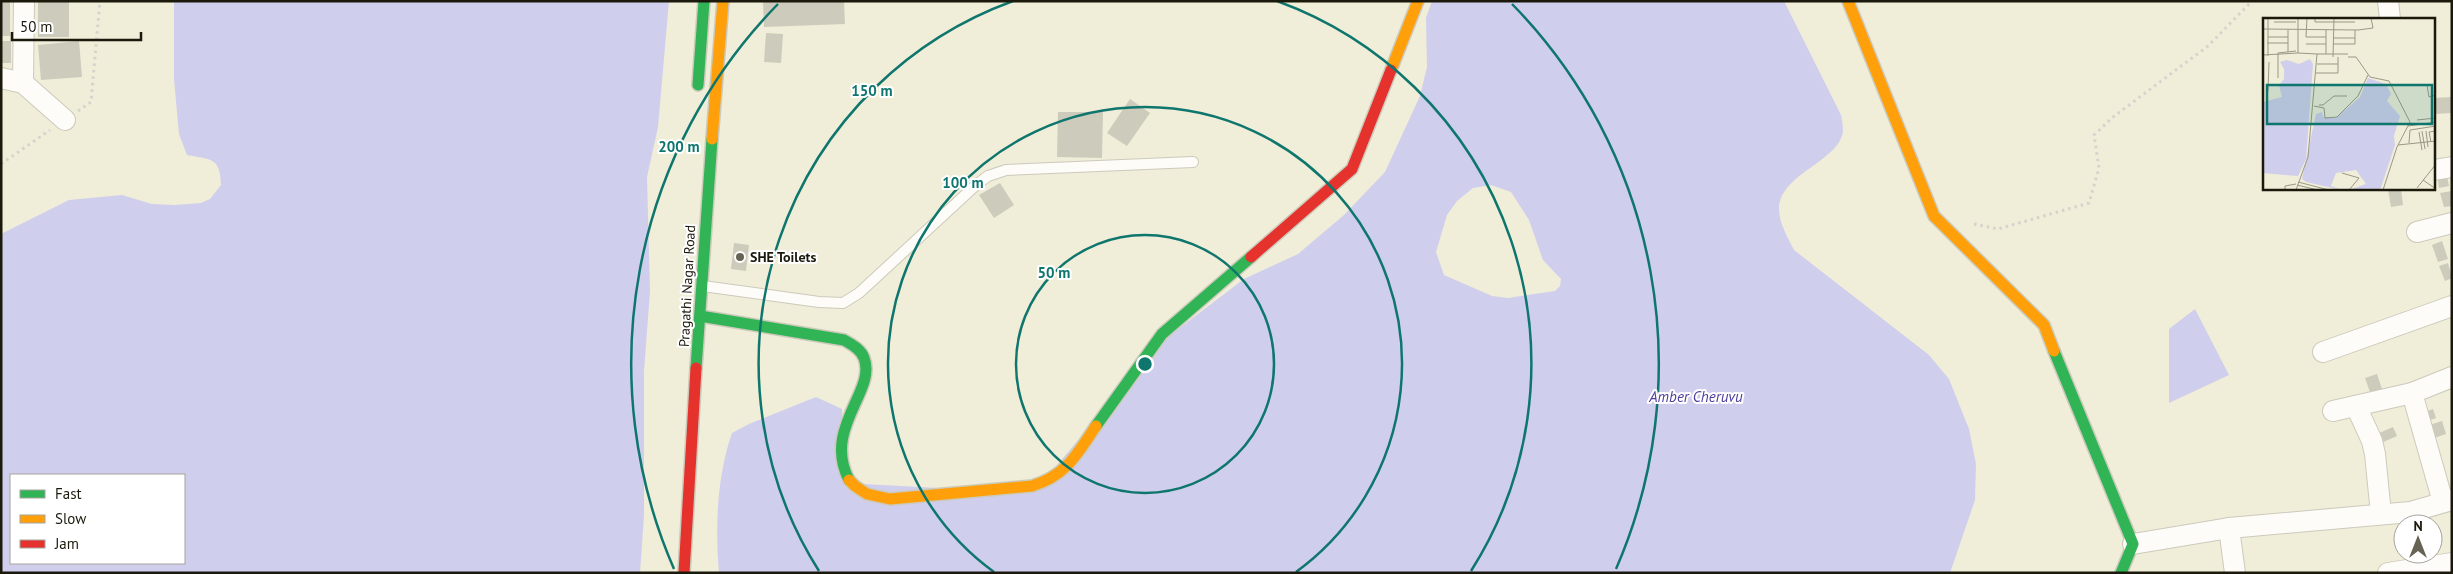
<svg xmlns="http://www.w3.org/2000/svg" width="2453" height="574" font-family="'PT Sans',sans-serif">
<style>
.water{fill:#d0ceed;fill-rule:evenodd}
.building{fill:#cdcbbb}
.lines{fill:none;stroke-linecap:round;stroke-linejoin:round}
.lane-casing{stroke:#cccabb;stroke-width:12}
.street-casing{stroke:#cccabb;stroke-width:22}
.fast-casing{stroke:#cccabb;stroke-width:14}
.slow-casing{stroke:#cccabb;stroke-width:14}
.jam-casing{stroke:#cccabb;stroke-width:14}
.path{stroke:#d4d4cd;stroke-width:3;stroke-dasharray:2.5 4;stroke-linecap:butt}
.lane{stroke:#fdfcf9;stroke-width:10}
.street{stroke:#fdfcf9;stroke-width:20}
.fast{stroke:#30b455;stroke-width:11}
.slow{stroke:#ff9f0a;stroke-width:11}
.jam{stroke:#e5322d;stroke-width:11}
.ring{fill:none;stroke:#0f766e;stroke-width:2.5}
.poi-dot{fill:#666354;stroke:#fff;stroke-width:2}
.labels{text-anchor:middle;stroke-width:4;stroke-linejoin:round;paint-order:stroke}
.poi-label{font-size:14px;font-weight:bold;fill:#1b190c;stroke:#fff;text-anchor:start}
.street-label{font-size:14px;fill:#1b190c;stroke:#fff}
.water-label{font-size:15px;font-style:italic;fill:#4e3b9d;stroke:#fff}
.inset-road{fill:none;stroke:#9b9887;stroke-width:1}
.view{fill:#0f766e;fill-opacity:0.15;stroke:#0f766e;stroke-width:2.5}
.inset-edge{fill:none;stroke:#1b190c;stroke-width:2.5}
.centre{fill:#0f766e;stroke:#fff;stroke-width:2.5}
.ring-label{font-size:15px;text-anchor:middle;font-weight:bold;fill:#0f766e;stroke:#fff;stroke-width:4;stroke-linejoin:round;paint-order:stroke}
</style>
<rect width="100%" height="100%" fill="#f0edd9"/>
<g class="water">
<path d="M174 1H669L658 127 647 177 650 291 644 371V516L640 573H1V234L69 200 122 195 152 204 174 205 201 203 210 199 221 185C220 157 212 160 187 155L179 134 174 79ZM11 475H184V563H11Z"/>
<path d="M1432 1H1784L1841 115C1842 120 1843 126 1843 131 1840 161 1779 174 1779 209 1779 223 1788 238 1794 250L1929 355 1949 379 1969 429 1976 464 1975 500 1950 573H719C715 527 717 476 732 433L749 424 816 397 842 409 844 483 1033 493 1165 339 1244 279 1298 254 1344 215 1385 172 1420 96 1427 67 1426 18ZM1491 185 1511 192 1529 220 1543 260 1561 279 1560 286 1555 291 1508 298 1492 296 1444 275 1436 252 1447 215 1457 201 1473 188Z"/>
<polygon points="2195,309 2229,375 2169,403 2169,329"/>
</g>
<g class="building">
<rect x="1" y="1" width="9" height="35"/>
<rect x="38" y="1" width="31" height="36"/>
<polygon points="763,1 844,1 845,24 764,27"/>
<polygon points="766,33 783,34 781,63 764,62"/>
<rect x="1" y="41" width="10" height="22"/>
<polygon points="79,41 82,77 41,80 38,45"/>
<polygon points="2452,97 2452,113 2435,114 2434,98"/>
<polygon points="1130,99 1150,113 1127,146 1107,133"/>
<polygon points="1058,112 1103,112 1102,158 1057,157"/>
<polygon points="2446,171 2449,186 2439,188 2437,172"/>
<polygon points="1000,183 1014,205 994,218 979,195"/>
<polygon points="2388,189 2401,189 2403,205 2391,207"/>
<polygon points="2452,191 2452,206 2444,207 2440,193"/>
<polygon points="2442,241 2448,259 2438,262 2432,245"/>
<polygon points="734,243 749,245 746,271 731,269"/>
<polygon points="2448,263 2452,278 2445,281 2439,266"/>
<polygon points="2377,374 2382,389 2370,392 2365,378"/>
<polygon points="2433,409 2436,418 2421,423 2418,414"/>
<polygon points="2442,421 2446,434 2428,440 2423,427"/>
<polygon points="2393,427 2397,436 2381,443 2377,434"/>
</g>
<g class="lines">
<defs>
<polyline id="lane" points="703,286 819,302 843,303 859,293 976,185 988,176 1006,170 1193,162"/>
<g id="street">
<polyline points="2388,1 2390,19"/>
<polyline points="1,78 23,83 65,120"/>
<polyline points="23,83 24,1"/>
<polyline points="2434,170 2452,167"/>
<polyline points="2417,232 2452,223"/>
<polyline points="2323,352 2452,306"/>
<polyline points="2412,393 2443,502"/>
<polyline points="2356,406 2372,441 2375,454 2381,514"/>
<polyline points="2333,411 2412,393 2452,377"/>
<polyline points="2229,528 2410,512 2452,500"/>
<polyline points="2133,544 2229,528 2235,573"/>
<polyline points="2388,573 2452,563"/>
</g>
<g id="fast">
<polyline points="698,85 704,1"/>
<path d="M700 316 844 340C851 344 861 349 864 358 877 391 822 428 849 480"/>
<polyline points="2054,351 2133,544 2121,573"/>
<polyline points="696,368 712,139"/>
<polyline points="1096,426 1162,334 1251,257"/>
</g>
<g id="slow">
<polyline points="1848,1 1934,216 2044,325 2054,351"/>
<polyline points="1391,70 1418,1"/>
<polyline points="712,139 723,1"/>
<path d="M849 480 855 486 867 494 890 499 1032 486C1066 476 1077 454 1096 426"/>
</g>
<g id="jam">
<polyline points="1251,257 1352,169 1391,70"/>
<polyline points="684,573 696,368"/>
</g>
</defs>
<use href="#lane" class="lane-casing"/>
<use href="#street" class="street-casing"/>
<use href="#fast" class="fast-casing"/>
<use href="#slow" class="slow-casing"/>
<use href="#jam" class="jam-casing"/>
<g class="path">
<polyline points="78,111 91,102 100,1"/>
<polyline points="1,164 50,130"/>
<polyline points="1974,224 1998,229 2089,203 2099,168 2094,135 2113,117 2208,46 2252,1"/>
</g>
<use href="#lane" class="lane"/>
<use href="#street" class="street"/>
<use href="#fast" class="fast"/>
<use href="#slow" class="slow"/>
<use href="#jam" class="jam"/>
</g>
<g class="ring">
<circle cx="1145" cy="364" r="129"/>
<path d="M994 572A257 257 0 1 1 1296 572"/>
<path d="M819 571A386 386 0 0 1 1013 1M1277 1A386 386 0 0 1 1471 571"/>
<path d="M674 569A514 514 0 0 1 778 4M1512 4A514 514 0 0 1 1616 569"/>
</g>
<circle class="poi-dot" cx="740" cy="257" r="5"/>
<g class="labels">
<g class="poi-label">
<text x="750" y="262">SHE Toilets</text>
</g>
<g class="street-label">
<text transform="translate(687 286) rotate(-87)" y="5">Pragathi Nagar Road</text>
</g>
<g class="water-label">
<text x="1696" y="402">Amber Cheruvu</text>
</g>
</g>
<g transform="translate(2263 18)">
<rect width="172" height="172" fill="#f0edd9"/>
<path d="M24 42 36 46 47 41 50 46 43 141 35 158 0 155V84L19 79 16 67 21 61V51L17 44ZM105 60 123 66 128 76 124 83 137 98 131 118 132 127 117 172H86L103 166 93 152 73 155 68 168 79 172 43 164 39 161 53 96 59 94 60 99 73 100 97 79Z" fill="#d0ceed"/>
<path class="inset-road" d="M44 0 43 19H63M52 0V4H92M11 4H33M0 11 95 12 110 10 108 0M25 12V34M63 12V36M5 19H25M71 20H92M4 25H25M43 26H63M70 26H92V12M54 36H85M0 37 35 35M5 38V0M70 39 71 0M85 39H93L107 59 126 63 147 104 134 129 120 172M54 46H75M53 55H75V39M15 60V35L33 33M164 67 166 79 173 77M5 73 6 44M56 87H60L71 78H84M51 88 61 90 62 100 74 99 95 78 105 57M154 102 173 100M145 108 173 104M159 113 162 131M163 113 165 129M156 114 159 132M168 124 166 114 173 113M146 125 147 112 173 108M135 127 173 123M79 155 96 160 86 172M160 162 173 171M35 164 66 172M34 167 55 172M154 170 173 146M22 172V168L33 166M33 172 45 139 54 36 35 35V0"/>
<path class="view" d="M4 67H169V106H4Z"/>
<rect width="172" height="172" class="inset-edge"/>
</g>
<circle cx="1145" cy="364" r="8" class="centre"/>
<g class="ring-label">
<text x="872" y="96">150 m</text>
<text x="679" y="152">200 m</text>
<text x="963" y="188">100 m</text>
<text x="1054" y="278">50 m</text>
</g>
<rect width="2453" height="574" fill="none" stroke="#1b190c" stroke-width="5"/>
<rect x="10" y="474" width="175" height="90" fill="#ffffff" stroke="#a4a39e"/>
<rect x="20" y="490" width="25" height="8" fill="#30b455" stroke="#a4a39e"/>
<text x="55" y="499" font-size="15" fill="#1b190c">Fast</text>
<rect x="20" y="515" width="25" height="8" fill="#ff9f0a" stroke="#a4a39e"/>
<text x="55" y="524" font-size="15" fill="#1b190c">Slow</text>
<rect x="20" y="540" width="25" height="8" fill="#e5322d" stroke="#a4a39e"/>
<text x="55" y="549" font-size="15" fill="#1b190c">Jam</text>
<g transform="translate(2418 539)"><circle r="24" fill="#ffffff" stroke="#a4a39e"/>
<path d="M0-4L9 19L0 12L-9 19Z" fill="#666354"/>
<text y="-8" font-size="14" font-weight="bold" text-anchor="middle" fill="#1b190c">N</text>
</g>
<path d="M12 32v8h129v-8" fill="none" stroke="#1b190c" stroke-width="2.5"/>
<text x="20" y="32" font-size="15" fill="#1b190c" stroke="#ffffff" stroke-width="4" paint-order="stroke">50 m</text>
</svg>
